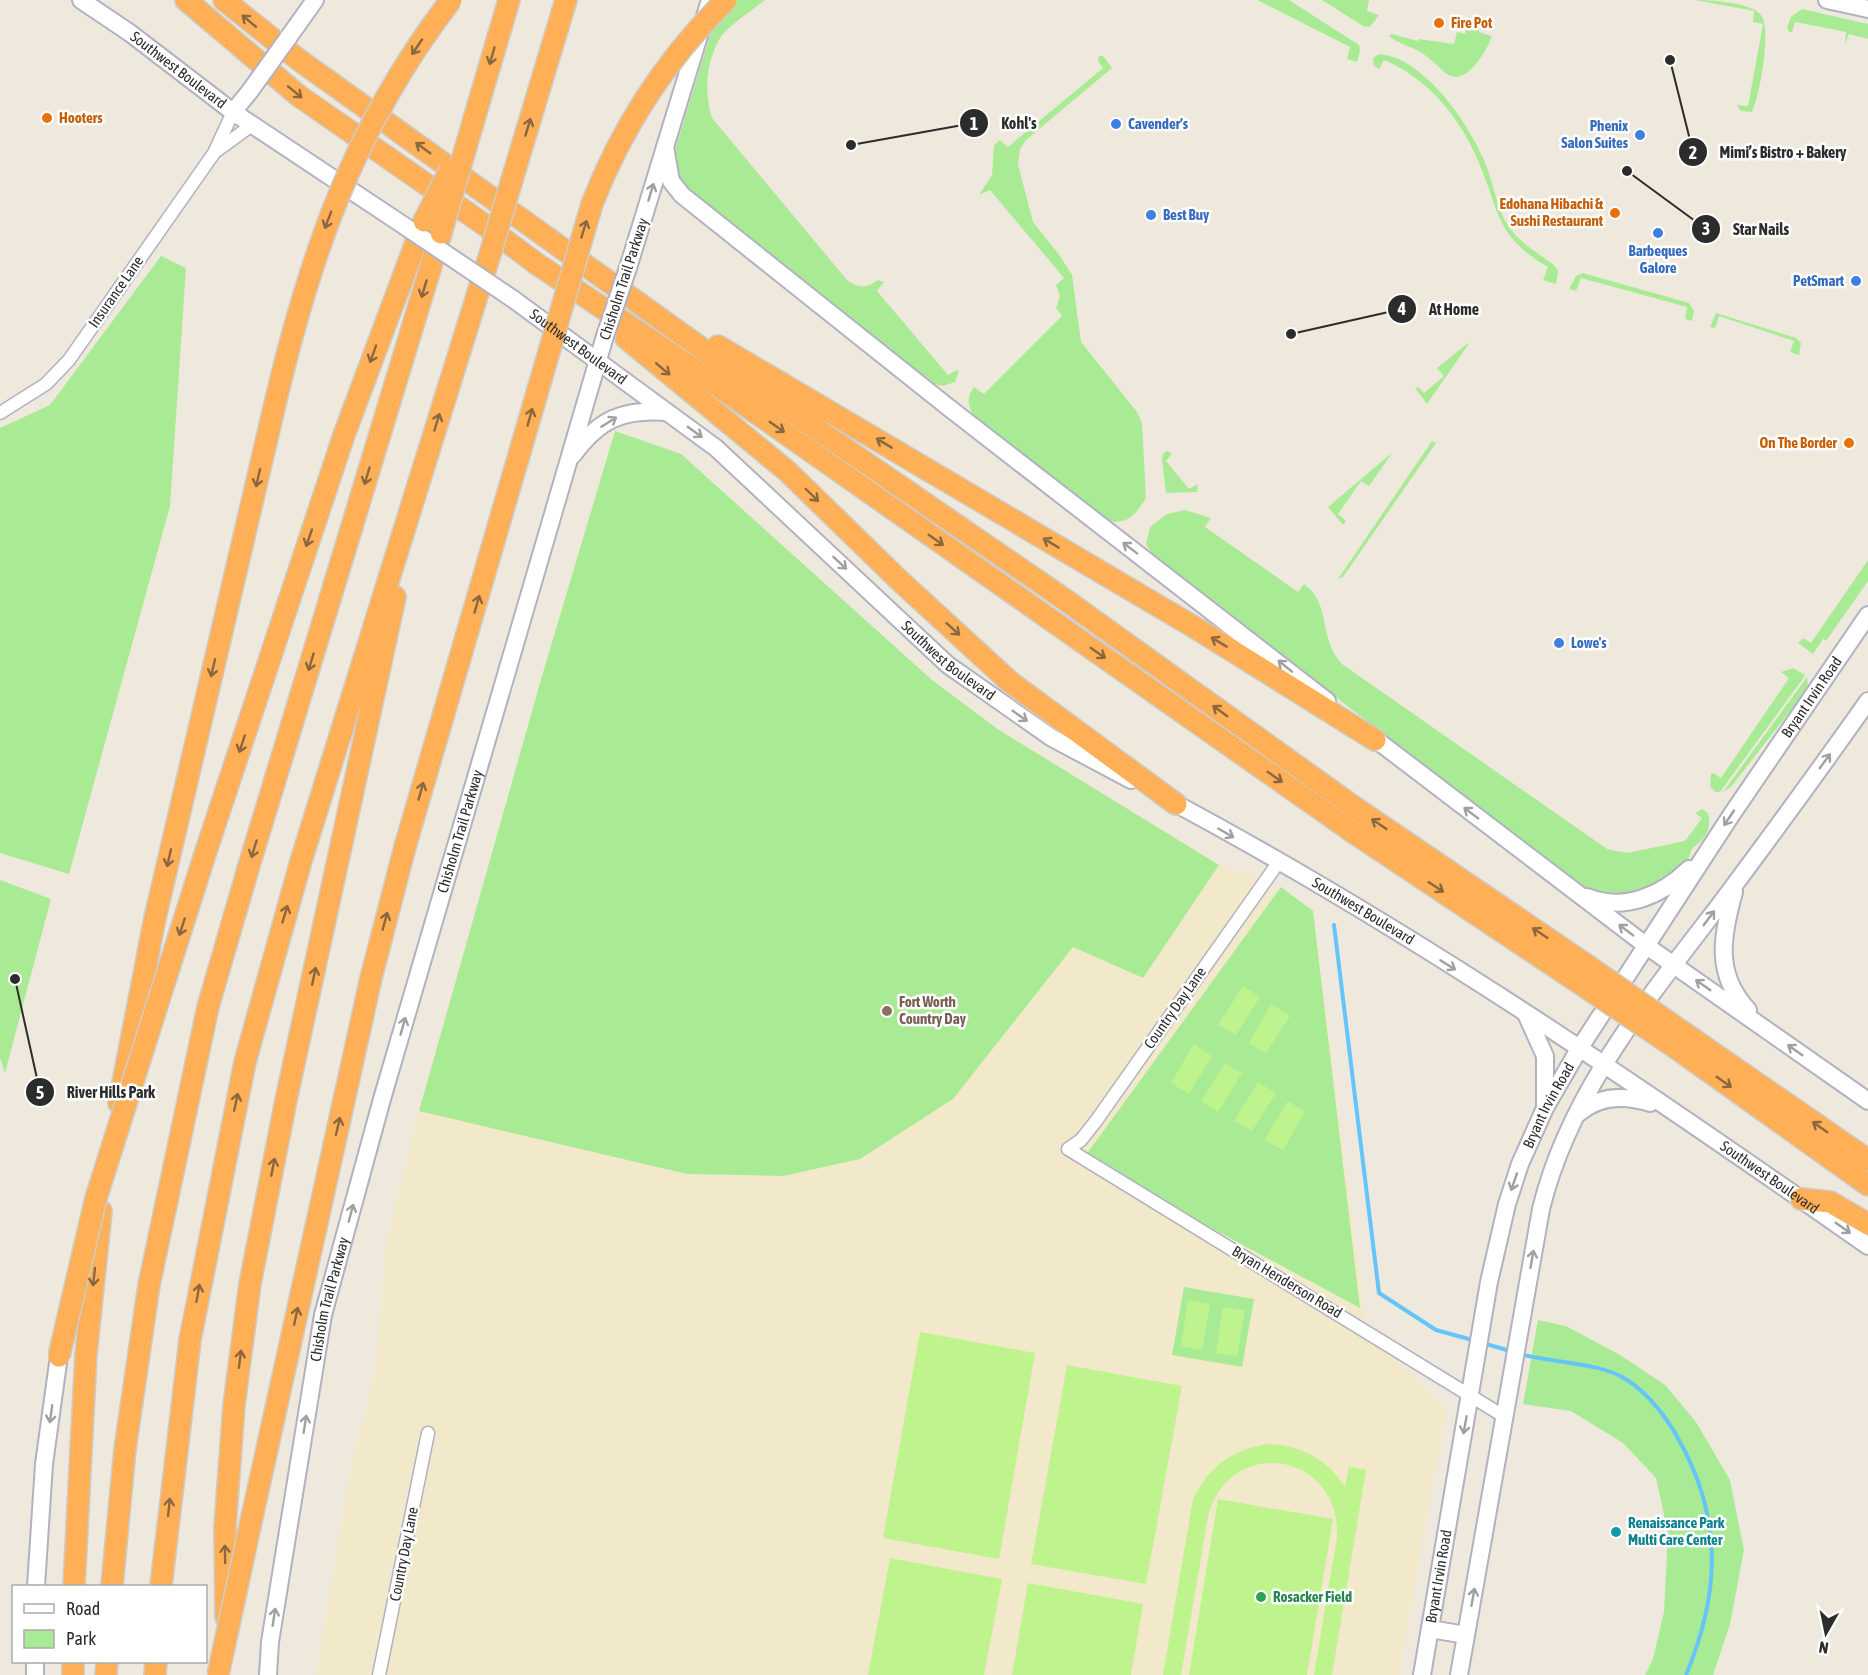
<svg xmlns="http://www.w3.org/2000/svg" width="1868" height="1675" font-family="'Asap Condensed',sans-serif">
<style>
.education{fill:#f2e9ca}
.green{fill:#a9eb94}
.pitch{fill:#bff38e}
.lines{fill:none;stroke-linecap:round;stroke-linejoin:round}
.stream{stroke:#65c5fb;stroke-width:4}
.minor-casing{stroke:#b1b2c1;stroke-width:15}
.secondary-casing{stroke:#b1b2c1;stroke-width:20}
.motorway-casing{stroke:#ccc;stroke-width:24}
.minor{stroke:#fff;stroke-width:12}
.secondary{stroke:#fff;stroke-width:16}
.motorway{stroke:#ffb057;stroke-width:21}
.secondary-bridge-casing{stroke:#b1b2c1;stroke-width:20;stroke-linecap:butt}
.motorway-bridge-casing{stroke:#ccc;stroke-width:24;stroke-linecap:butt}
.secondary-bridge{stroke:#fff;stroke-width:16}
.motorway-bridge{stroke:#ffb057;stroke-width:21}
.oneway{stroke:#8b673f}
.oneway2{stroke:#a0a0a0}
.food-dot{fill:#e8710a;stroke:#fff;stroke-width:2}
.shop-dot{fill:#3f7fe0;stroke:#fff;stroke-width:2}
.education-dot{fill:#8d6e63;stroke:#fff;stroke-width:2}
.culture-dot{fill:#0f9aa8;stroke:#fff;stroke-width:2}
.leisure-dot{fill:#2e9e5b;stroke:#fff;stroke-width:2}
.labels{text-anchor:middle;stroke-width:5;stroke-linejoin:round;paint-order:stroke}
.food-label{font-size:15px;font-weight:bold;fill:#c56008;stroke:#fff;text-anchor:start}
.street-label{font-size:15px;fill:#2c2c2c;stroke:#fff}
.shop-label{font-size:15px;font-weight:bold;fill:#366cbe;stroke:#fff;text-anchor:start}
.education-label{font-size:15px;font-weight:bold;fill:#785e54;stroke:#fff;text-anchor:start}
.culture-label{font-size:15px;font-weight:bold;fill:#0d838f;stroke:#fff;text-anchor:start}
.leisure-label{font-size:15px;font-weight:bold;fill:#27864d;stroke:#fff;text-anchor:start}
.leader{fill:none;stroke:#2c2c2c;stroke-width:2}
.callout-dot{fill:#2c2c2c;stroke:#fff;stroke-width:2}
.mark-label{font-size:18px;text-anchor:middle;font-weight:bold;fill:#fff}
.callout-label{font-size:16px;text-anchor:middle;font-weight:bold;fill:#2c2c2c;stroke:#fff;stroke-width:5;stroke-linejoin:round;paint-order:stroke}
</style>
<rect width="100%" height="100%" fill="#efe9dd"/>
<polygon class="education" points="615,431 681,454 932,680 999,730 1219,865 1252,874 1313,911 1367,1331 1446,1409 1399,1675 316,1675 350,1470 375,1373 386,1243 419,1111 542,676"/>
<g class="green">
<path d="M721 0H765C753 10 725 28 719 40 706 64 704 92 712 118L847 280C858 289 867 288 878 280L884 282 877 291 948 375 957 370 959 371 955 382 943 386 930 383 687 193 677 179 674 153Z"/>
<polygon points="1257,0 1289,0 1359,45 1360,51 1357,62 1347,59 1350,47"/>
<polygon points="1322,0 1369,0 1367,11 1379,15 1370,27 1363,26"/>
<path d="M1695 0C1710 0 1751 2 1761 15 1772 28 1760 96 1752 112L1741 111 1737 105 1748 106 1763 24 1753 22 1754 11Z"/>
<polygon points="1802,9 1868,24 1868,39 1849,34 1845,44 1846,32 1795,22 1792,32 1789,32 1787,27 1791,17"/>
<path d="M1467 24 1479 26V32L1492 36C1487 50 1467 87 1447 74 1439 68 1431 59 1422 53 1412 47 1397 43 1389 36L1392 34 1418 41 1419 39 1454 44 1457 32 1465 34Z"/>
<path d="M1379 54C1423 57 1467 121 1483 158 1493 179 1495 204 1507 224 1520 244 1537 252 1555 266L1558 271 1556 284 1543 280 1548 267C1496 237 1500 213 1479 163 1461 119 1429 79 1384 60L1379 69 1374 66 1373 58Z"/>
<path d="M1099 56H1103L1112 68 1026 140 1020 149 1018 164 1033 222 1060 256 1072 275 1081 342 1137 412 1142 423 1146 498C1136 514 1128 525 1108 521L976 418C967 408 966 397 974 387L984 394 1062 316 1056 308 1060 296 1056 285 1064 278 990 190 979 195 992 175 994 145 1000 140 1008 147 1103 68 1098 61Z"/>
<polygon points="161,256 186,268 170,506 69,874 0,853 0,428 50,405"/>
<polygon points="1583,273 1689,303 1694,311 1692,321 1685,319 1687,307 1581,278 1576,291 1569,289 1576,276"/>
<polygon points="1716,313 1796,338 1801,343 1799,355 1790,352 1794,341 1719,316 1715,328 1710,327"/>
<polygon points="1468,343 1468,345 1427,404 1415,388 1418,387 1424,393 1444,376 1437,368"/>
<polygon points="615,431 681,454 932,680 999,730 1219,865 1143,978 1073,947 953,1099 860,1159 783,1176 687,1174 419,1111 542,676"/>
<polygon points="1432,441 1436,443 1343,577 1338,579"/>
<polygon points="1167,451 1172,454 1166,461 1189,489 1198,484 1197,492 1166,493 1162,459 1163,454"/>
<polygon points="1393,452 1369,486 1361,481 1338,514 1346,521 1343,525 1328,507"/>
<path d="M1185 510 1211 518 1205 527 1298 592 1304 584C1332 604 1317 636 1342 664L1607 849 1627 853 1685 841 1702 818 1695 813 1702 809 1708 813C1712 829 1705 839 1694 847 1689 851 1691 857 1686 863 1659 891 1618 904 1581 886L1154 557 1146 544 1150 527 1167 514Z"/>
<polygon points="1868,560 1868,581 1826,641 1823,639 1813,654 1798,643 1803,638 1811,643"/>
<polygon points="1793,668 1805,675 1802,680 1720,792 1715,792 1710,786 1711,774 1713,773 1721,778 1789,678 1781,672"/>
<polygon points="1807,677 1808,688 1731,787 1723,792"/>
<polygon points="0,880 51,899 5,1073 0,1058"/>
<polygon points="1281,887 1313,911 1360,1308 1083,1159"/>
<polygon points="1184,1287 1254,1299 1242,1367 1172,1355"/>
<polygon points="1538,1320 1566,1326 1620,1355 1665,1385 1696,1422 1730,1480 1744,1550 1730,1624 1713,1675 1645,1675 1653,1659 1664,1612 1668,1533 1656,1478 1623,1443 1571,1411 1523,1404"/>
</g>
<g class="pitch">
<polygon points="1243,986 1260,997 1236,1035 1218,1025"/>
<polygon points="1271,1004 1290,1016 1266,1053 1249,1043"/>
<polygon points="1194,1044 1212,1056 1189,1094 1171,1083"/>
<polygon points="1225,1063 1242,1073 1218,1112 1201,1101"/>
<polygon points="1258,1082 1276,1093 1252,1131 1234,1121"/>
<polygon points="1288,1101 1305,1112 1283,1150 1264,1140"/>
<polygon points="1188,1300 1210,1304 1202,1350 1181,1346"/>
<polygon points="1223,1307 1245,1310 1237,1356 1216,1353"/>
<polygon points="920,1332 1035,1353 999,1559 883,1538"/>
<polygon points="1067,1365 1182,1386 1146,1584 1031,1564"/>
<path d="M1269 1444C1302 1446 1327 1459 1345 1487L1349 1467 1366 1470 1332 1675H1314L1337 1537C1341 1452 1230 1434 1208 1516L1181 1675H1163L1193 1499C1209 1466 1233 1449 1269 1444Z"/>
<polygon points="1218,1499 1333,1519 1307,1675 1189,1675"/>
<polygon points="890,1558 1002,1579 984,1675 868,1675"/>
<polygon points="1028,1583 1143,1604 1131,1675 1012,1675"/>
</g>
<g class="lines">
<g class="stream">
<polyline points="1334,925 1379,1293 1436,1330 1476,1341"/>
<polyline points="1483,1343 1510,1351"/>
<path d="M1520 1354C1551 1363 1601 1362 1627 1380 1649 1394 1668 1419 1680 1442 1723 1520 1720 1594 1686 1675"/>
</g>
<defs>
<g id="minor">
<polyline points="215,152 252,125"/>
<polyline points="0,413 46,384 69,360 214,153 233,112"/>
<polyline points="1278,863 1096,1121 1081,1140 1068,1149 1505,1417"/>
<polyline points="379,1675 428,1433"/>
</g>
<g id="secondary">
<path id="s1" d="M81 0 130 33 233 112 403 225"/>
<polyline points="1827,0 1868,9"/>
<polyline points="288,38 315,0"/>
<polyline points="233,112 250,91"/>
<polyline points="665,147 671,181 682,195 948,407 1327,701"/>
<polyline points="628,268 710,0"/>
<path id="s2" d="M513 299 716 448 948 665 1052 738 1131 780"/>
<path d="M573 455C599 419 623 409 666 412"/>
<polyline points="1366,732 1648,947 1868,1101"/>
<path id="s3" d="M1167 799C1411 929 1641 1087 1868 1246"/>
<path d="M1734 892C1722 935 1714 974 1748 1010"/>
<path d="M1587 897C1625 912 1662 895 1689 869"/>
<polyline points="1526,1014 1545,1056 1545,1104"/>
<path d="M1579 1113C1600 1095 1625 1095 1650 1103"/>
<polyline points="36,1586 44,1464 59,1356"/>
<polyline points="1430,1629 1466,1635"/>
<polyline points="35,1662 35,1675"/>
<path id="s4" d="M268 1675 270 1642 323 1315 382 1099 605 336"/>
<path id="s5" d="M1422 1675 1489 1282 1507 1204 1520 1164 1545 1108 1579 1049 1732 814 1868 615"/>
<path d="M1459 1675 1541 1209C1569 1093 1650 996 1721 903 1771 836 1820 769 1868 701"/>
</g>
<g id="motorway">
<polyline points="186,0 299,96 482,223 537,264 698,372 1350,830 1578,982"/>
<polyline points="224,0 299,60 757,388 1064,599 1354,807 1588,966"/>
<polyline points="472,126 509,0"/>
<polyline points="511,183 566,0"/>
<polyline points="626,338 787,471 898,579 1010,682 1176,804"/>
<polyline points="718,346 1199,630 1375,740"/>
<polyline points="206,851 344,435 424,221"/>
<polyline points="1684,1033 1868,1160"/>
<polyline points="1676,1048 1868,1185"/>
<polyline points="119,1103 155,918 271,421"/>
<polyline points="1801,1199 1830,1202 1868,1224"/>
<polyline points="252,1517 371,978 405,847"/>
<polyline points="74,1586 86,1354 101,1211"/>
<polyline points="112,1586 125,1449 149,1285 208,1007 248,869 441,233"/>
<polyline points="161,1586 190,1340 245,1062 301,861 491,251"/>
<polyline points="226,1617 225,1527 234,1405 250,1284 286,1100 395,597"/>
<polyline points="73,1675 73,1662"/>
<polyline points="106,1675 107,1662"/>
<polyline points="155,1675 156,1662"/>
</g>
</defs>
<use href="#minor" class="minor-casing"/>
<use href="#secondary" class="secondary-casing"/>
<use href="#motorway" class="motorway-casing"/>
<use href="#minor" class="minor"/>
<use href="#secondary" class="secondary"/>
<use href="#motorway" class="motorway"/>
<defs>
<g id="secondary-bridge">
<polyline points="250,91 288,38"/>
<polyline points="403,225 513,299"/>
<polyline points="605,336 628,268"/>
</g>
<g id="motorway-bridge">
<polyline points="424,221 450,170"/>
<polyline points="441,233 472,126"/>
<polyline points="491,251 511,183"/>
<path d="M271 421C307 263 351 130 451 0"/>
<path d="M405 847 592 204C622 127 667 58 726 0"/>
<polyline points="1588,966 1684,1033"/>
<polyline points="1578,982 1676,1048"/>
<polyline points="59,1356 96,1198 206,851"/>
<polyline points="218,1675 252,1517"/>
</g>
</defs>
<use href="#secondary-bridge" class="secondary-bridge-casing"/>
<use href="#motorway-bridge" class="motorway-bridge-casing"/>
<use href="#secondary-bridge" class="secondary-bridge"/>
<use href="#motorway-bridge" class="motorway-bridge"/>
</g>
<defs><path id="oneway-shaft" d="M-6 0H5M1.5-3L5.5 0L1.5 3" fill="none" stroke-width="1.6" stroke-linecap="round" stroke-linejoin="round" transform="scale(1.5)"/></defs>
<g class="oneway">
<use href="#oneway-shaft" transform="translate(249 21) rotate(-140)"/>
<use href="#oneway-shaft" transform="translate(417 47) rotate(124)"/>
<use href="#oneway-shaft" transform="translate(492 56) rotate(106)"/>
<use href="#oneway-shaft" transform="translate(295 92) rotate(39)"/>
<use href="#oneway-shaft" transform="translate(528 127) rotate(-73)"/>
<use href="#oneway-shaft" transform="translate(423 148) rotate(-144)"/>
<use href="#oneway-shaft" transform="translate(328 220) rotate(111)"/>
<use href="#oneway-shaft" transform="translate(584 229) rotate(-73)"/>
<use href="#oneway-shaft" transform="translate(424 289) rotate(107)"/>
<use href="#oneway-shaft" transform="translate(373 354) rotate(110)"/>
<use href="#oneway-shaft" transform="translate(663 369) rotate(40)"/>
<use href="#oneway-shaft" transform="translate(530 417) rotate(-74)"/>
<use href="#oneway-shaft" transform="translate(437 422) rotate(-73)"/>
<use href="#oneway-shaft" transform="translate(777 427) rotate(35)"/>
<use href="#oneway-shaft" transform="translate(884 443) rotate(-149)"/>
<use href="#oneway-shaft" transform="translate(367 476) rotate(107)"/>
<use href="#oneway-shaft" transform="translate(258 478) rotate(103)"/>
<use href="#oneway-shaft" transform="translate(812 495) rotate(44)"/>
<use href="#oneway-shaft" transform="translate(309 538) rotate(109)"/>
<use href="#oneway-shaft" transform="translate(936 540) rotate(35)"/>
<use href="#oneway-shaft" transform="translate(1051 543) rotate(-149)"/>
<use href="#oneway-shaft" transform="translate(477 604) rotate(-74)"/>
<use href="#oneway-shaft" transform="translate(953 629) rotate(42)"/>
<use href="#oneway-shaft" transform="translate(1219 642) rotate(-149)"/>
<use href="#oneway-shaft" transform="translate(1098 653) rotate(35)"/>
<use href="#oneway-shaft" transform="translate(311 662) rotate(107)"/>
<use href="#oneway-shaft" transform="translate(213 668) rotate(103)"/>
<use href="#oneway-shaft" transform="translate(1220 711) rotate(-144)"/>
<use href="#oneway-shaft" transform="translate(242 744) rotate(108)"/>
<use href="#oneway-shaft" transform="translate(1275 777) rotate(35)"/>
<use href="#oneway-shaft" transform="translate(421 791) rotate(-74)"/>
<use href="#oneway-shaft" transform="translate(1379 824) rotate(-146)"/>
<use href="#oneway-shaft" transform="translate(254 849) rotate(107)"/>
<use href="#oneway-shaft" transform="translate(169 858) rotate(103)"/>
<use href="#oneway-shaft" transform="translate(1436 887) rotate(33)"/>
<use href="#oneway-shaft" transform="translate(285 914) rotate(-73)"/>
<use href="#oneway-shaft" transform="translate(385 921) rotate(-75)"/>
<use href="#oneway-shaft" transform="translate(182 927) rotate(108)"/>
<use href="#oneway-shaft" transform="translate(1540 933) rotate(-146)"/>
<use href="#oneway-shaft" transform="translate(314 976) rotate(-78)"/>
<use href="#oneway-shaft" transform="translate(1724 1082) rotate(35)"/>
<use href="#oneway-shaft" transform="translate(236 1102) rotate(-78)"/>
<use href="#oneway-shaft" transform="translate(338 1126) rotate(-77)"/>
<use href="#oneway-shaft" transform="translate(1820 1127) rotate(-145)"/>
<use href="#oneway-shaft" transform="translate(273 1167) rotate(-79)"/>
<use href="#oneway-shaft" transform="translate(94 1277) rotate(96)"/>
<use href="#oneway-shaft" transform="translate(198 1293) rotate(-80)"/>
<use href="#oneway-shaft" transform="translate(296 1316) rotate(-78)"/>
<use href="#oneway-shaft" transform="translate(240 1359) rotate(-83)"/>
<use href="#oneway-shaft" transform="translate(169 1507) rotate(-84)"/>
<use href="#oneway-shaft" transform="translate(225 1554) rotate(-91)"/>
</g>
<g class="oneway2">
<use href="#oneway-shaft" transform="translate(651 192) rotate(-73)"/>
<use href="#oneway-shaft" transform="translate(609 422) rotate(-32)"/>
<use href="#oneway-shaft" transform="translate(695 432) rotate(36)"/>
<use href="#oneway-shaft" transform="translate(1130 548) rotate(-143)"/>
<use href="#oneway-shaft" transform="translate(840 563) rotate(43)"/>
<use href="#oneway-shaft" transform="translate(1285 666) rotate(-141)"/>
<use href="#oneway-shaft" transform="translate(1020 716) rotate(35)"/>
<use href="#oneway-shaft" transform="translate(1825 761) rotate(-54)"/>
<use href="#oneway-shaft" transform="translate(1471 813) rotate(-143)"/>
<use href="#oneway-shaft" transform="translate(1729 818) rotate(124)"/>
<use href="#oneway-shaft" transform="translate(1226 833) rotate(30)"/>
<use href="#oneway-shaft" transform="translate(1709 918) rotate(-53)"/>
<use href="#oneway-shaft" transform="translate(1626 930) rotate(-143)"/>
<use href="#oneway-shaft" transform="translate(1448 965) rotate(32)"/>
<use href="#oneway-shaft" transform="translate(1703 985) rotate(-145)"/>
<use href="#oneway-shaft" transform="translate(403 1026) rotate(-74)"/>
<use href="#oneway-shaft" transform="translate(1795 1050) rotate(-145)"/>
<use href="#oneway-shaft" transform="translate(1514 1182) rotate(109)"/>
<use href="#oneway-shaft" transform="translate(351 1213) rotate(-75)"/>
<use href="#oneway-shaft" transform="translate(1843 1228) rotate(35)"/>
<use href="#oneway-shaft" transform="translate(1532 1259) rotate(-80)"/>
<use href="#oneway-shaft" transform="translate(51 1414) rotate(98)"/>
<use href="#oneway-shaft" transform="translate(305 1424) rotate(-81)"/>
<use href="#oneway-shaft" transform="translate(1465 1425) rotate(100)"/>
<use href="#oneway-shaft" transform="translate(1473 1597) rotate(-80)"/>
<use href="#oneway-shaft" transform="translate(274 1617) rotate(-81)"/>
</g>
<g class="food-dot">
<circle cx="1439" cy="23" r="6"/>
<circle cx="47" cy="118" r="6"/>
<circle cx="1615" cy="213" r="6"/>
<circle cx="1849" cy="443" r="6"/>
</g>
<g class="shop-dot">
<circle cx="1116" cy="124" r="6"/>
<circle cx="1640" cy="135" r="6"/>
<circle cx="1151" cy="215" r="6"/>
<circle cx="1658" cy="233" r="6"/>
<circle cx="1856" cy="281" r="6"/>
<circle cx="1559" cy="643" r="6"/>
</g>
<circle class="education-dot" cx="887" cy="1011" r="6"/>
<circle class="culture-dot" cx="1616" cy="1532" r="6"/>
<circle class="leisure-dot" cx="1261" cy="1597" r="6"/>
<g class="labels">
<g class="food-label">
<text x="1451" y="28">Fire Pot</text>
<text x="59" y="123">Hooters</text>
<text x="1603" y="209" text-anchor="end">Edohana Hibachi &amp;<tspan x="1603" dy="17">Sushi Restaurant</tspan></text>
<text x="1837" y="448" text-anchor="end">On The Border</text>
</g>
<g class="street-label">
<text dy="5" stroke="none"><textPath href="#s1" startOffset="120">Southwest Boulevard</textPath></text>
<text transform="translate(624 279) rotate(-72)" y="5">Chisholm Trail Parkway</text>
<text transform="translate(116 292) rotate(-55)" y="5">Insurance Lane</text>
<text dy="5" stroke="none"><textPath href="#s2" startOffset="81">Southwest Boulevard</textPath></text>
<text dy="5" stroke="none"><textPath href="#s2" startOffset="567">Southwest Boulevard</textPath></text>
<text dy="5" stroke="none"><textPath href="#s5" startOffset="1072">Bryant Irvin Road</textPath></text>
<text dy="5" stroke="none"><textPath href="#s4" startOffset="867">Chisholm Trail Parkway</textPath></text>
<text dy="5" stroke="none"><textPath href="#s3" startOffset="226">Southwest Boulevard</textPath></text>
<text transform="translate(1175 1008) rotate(-55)" y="5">Country Day Lane</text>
<text dy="5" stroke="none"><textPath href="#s5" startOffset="586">Bryant Irvin Road</textPath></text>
<text dy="5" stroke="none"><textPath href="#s3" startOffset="712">Southwest Boulevard</textPath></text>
<text transform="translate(1287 1282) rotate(31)" y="5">Bryan Henderson Road</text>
<text dy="5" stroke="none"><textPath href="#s4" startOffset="381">Chisholm Trail Parkway</textPath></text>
<text transform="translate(404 1554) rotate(-79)" y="5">Country Day Lane</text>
<text dy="5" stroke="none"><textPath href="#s5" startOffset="100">Bryant Irvin Road</textPath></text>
</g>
<g class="shop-label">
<text x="1128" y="129">Cavender’s</text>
<text x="1628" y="131" text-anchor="end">Phenix<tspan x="1628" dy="17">Salon Suites</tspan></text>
<text x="1163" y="220">Best Buy</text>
<text x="1658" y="256" text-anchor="middle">Barbeques<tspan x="1658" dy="17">Galore</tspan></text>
<text x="1844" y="286" text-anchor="end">PetSmart</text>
<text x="1571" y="648">Lowe's</text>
</g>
<g class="education-label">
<text x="899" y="1007">Fort Worth<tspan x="899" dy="17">Country Day</tspan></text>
</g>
<g class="culture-label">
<text x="1628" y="1528">Renaissance Park<tspan x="1628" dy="17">Multi Care Center</tspan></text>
</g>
<g class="leisure-label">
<text x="1273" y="1602">Rosacker Field</text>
</g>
</g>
<path class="leader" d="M851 145L974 123M1670 60L1693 152M1627 171L1706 229M1291 334L1402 309M15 979L40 1092"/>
<g class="callout-dot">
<circle cx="851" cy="145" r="6"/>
<circle cx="1670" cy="60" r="6"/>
<circle cx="1627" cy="171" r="6"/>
<circle cx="1291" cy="334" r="6"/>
<circle cx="15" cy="979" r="6"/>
<circle cx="974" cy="123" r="15"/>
<circle cx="1693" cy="152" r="15"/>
<circle cx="1706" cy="229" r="15"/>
<circle cx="1402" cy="309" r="15"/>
<circle cx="40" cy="1092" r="15"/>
</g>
<g class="mark-label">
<text x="974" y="130">1</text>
<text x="1693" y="159">2</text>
<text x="1706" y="235">3</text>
<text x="1402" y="315">4</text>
<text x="40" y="1099">5</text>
</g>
<g class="callout-label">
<text x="1019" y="129">Kohl's</text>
<text x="1783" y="158">Mimi’s Bistro + Bakery</text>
<text x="1761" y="235">Star Nails</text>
<text x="1454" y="315">At Home</text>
<text x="111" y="1098">River Hills Park</text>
</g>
<rect x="12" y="1585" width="195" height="78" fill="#ffffff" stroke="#ababab" stroke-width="1.5"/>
<rect x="24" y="1604" width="30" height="9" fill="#ffffff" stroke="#ababab" stroke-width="1.5"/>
<text x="66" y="1615" font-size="18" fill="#2c2c2c">Road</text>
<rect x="24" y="1630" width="30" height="18" fill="#a9eb94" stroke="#ababab" stroke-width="1.5"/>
<text x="66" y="1645" font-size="18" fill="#2c2c2c">Park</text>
<g transform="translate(1826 1633) rotate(189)" stroke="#ffffff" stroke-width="4.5" paint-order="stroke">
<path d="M0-4.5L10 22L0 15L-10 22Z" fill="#2c2c2c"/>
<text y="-9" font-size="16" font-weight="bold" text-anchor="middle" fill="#2c2c2c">N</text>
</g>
</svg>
